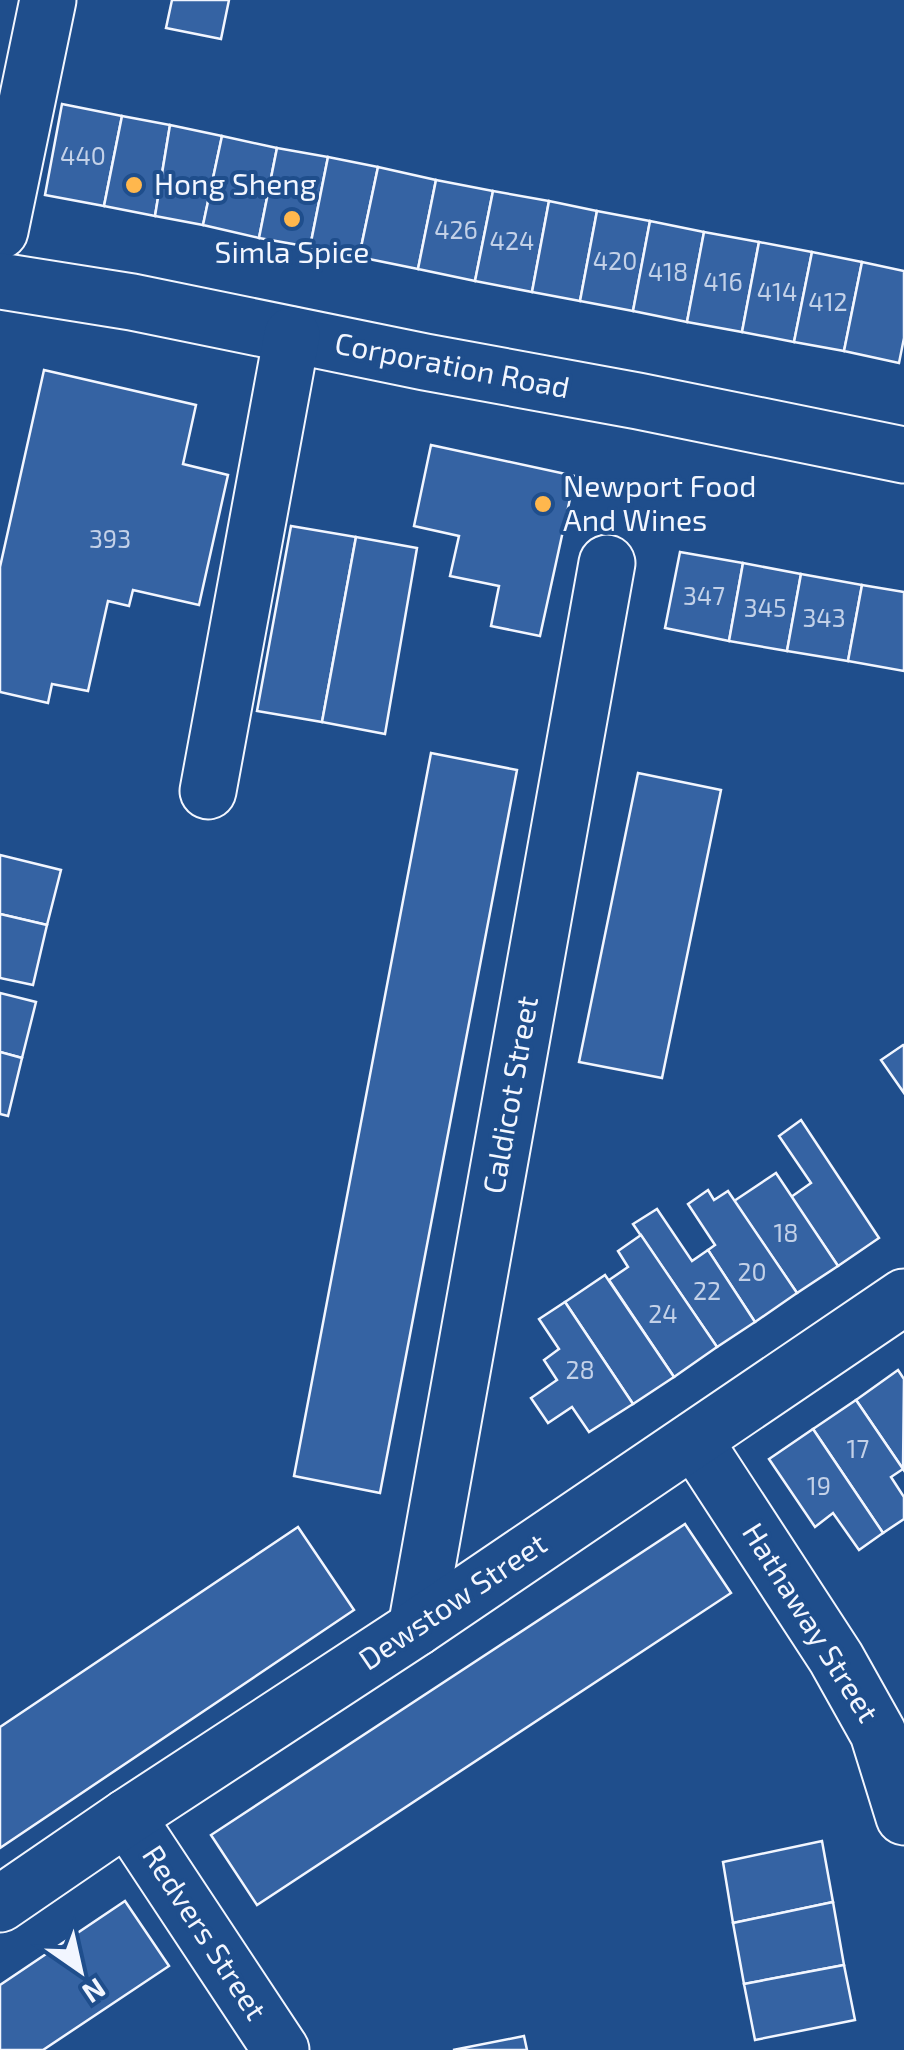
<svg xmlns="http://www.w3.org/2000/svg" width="904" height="2050" font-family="'Exo 2',sans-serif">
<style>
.building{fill:#3563a3;stroke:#f2f6ff;stroke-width:2.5}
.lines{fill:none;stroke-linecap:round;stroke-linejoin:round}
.minor-casing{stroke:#f2f6ff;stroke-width:59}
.minor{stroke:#1f4e8c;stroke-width:55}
.poi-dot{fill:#ffb74d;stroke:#1f4e8c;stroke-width:4}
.labels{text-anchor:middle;stroke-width:8;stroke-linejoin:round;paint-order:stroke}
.number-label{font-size:25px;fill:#c3d1e8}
.poi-label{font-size:30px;fill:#f2f6ff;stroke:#1f4e8c;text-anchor:start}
.street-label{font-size:30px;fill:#f2f6ff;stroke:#1f4e8c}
</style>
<rect width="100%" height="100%" fill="#1f4e8c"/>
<g class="building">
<polygon points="172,0 229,0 221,39 166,28"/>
<polygon points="62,104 122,116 104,206 45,195"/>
<polygon points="122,116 170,125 155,216 104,206"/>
<polygon points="170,125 222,136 203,225 155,216"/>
<polygon points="222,136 277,148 259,238 203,225"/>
<polygon points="277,148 328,157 310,247 259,238"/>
<polygon points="328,157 378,167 359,257 310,247"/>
<polygon points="378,167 436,180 418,269 359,257"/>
<polygon points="436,180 493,191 475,281 418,269"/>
<polygon points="493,191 549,201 532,292 475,281"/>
<polygon points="549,201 597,211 580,301 532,292"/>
<polygon points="597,211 650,221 633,311 580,301"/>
<polygon points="650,221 704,232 687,322 633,311"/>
<polygon points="704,232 759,242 742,332 687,322"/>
<polygon points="759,242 812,252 794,342 742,332"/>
<polygon points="812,252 862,262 844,351 794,342"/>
<polygon points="862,262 904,271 904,338 899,363 844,351"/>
<polygon points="44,370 196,405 183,464 228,475 199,605 133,590 129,606 108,601 88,691 52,684 48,703 0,692 0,567"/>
<polygon points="431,445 575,476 540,636 491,626 499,586 450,576 459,536 414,526"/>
<polygon points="291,526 356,537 322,722 257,711"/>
<polygon points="356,537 417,548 385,734 322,722"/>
<polygon points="680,552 743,563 729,641 665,628"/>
<polygon points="743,563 801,574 787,651 729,641"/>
<polygon points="801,574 862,585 848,661 787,651"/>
<polygon points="862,585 904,592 904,671 848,661"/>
<polygon points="431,753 517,770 380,1493 294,1476"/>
<polygon points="638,773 721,790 662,1078 579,1062"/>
<polygon points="0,855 61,870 47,925 0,914"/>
<polygon points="0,914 47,925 33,985 0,978"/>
<polygon points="0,993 36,1002 22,1058 0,1052"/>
<polygon points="903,1045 904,1046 904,1093 881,1060"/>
<polygon points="0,1052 22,1058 8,1116 0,1114"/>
<polygon points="801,1120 879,1238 838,1266 791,1197 811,1183 779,1136"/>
<polygon points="776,1173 838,1266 797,1293 734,1201"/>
<polygon points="708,1190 714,1200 728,1191 797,1293 755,1322 708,1250 715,1245 688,1204"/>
<polygon points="657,1209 692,1261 708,1250 755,1322 717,1347 633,1224"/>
<polygon points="641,1235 717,1347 674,1377 609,1280 628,1267 618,1251"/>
<polygon points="605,1275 674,1377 633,1404 565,1302"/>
<polygon points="565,1302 633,1404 589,1432 572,1407 548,1423 531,1398 557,1380 544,1360 559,1349 539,1319"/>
<polygon points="898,1370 904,1379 903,1469 856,1400"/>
<polygon points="856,1400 903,1469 891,1477 904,1497 904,1519 883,1533 813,1429"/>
<polygon points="813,1429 883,1533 859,1550 833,1513 815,1527 769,1459"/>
<polygon points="685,1524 731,1593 257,1905 211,1835"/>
<polygon points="298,1527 354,1610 0,1848 0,1727"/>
<polygon points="822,1841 833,1902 733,1923 723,1862"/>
<polygon points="125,1901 169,1966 43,2050 0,2050 0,1985"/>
<polygon points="833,1902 844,1965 744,1984 733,1923"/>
<polygon points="844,1965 855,2020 755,2040 744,1984"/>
<polygon points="524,2036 527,2050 453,2050"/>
</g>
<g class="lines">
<defs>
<g id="minor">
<polyline points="0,231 48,0"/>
<polyline points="0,281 132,302 425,362 638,401 904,455"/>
<polyline points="208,791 292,335"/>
<polyline points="694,1440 836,1658 878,1733 904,1817"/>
<polyline points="416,1628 607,563"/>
<polyline points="127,1817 281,2050"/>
<polyline points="0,1904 127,1817 416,1628 904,1297"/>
</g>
</defs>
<use href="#minor" class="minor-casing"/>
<use href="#minor" class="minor"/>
</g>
<g class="poi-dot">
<circle cx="134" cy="185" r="10"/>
<circle cx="292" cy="219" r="10"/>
<circle cx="543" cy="504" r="10"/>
</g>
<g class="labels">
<g class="number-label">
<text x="83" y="165">440</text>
<text x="456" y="239">426</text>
<text x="512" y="250">424</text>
<text x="615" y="270">420</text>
<text x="668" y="281">418</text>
<text x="723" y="291">416</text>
<text x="777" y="301">414</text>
<text x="828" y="311">412</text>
<text x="110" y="548">393</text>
<text x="704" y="605">347</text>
<text x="765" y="617">345</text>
<text x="824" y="627">343</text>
<text x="786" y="1242">18</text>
<text x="752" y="1281">20</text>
<text x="707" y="1300">22</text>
<text x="663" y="1323">24</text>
<text x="580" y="1379">28</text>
<text x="858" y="1458">17</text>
<text x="819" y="1495">19</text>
</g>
<g class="poi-label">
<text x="154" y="195">Hong Sheng</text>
<text x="292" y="263" text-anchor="middle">Simla Spice</text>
<text x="563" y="497">Newport Food<tspan x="563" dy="34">And Wines</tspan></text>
</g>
<g class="street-label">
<text transform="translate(452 366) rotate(11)" y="10">Corporation Road</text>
<text transform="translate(511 1095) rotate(-80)" y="10">Caldicot Street</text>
<text transform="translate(453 1602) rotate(-34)" y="10">Dewstow Street</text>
<text transform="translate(810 1623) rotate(58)" y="10">Hathaway Street</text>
<text transform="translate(204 1933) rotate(57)" y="10">Redvers Street</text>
</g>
</g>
<g transform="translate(80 1970) rotate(146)" stroke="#1f4e8c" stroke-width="8" paint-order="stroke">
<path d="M0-8L18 38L0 25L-18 38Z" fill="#f2f6ff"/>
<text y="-15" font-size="28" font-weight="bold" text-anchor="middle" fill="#f2f6ff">N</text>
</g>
</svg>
